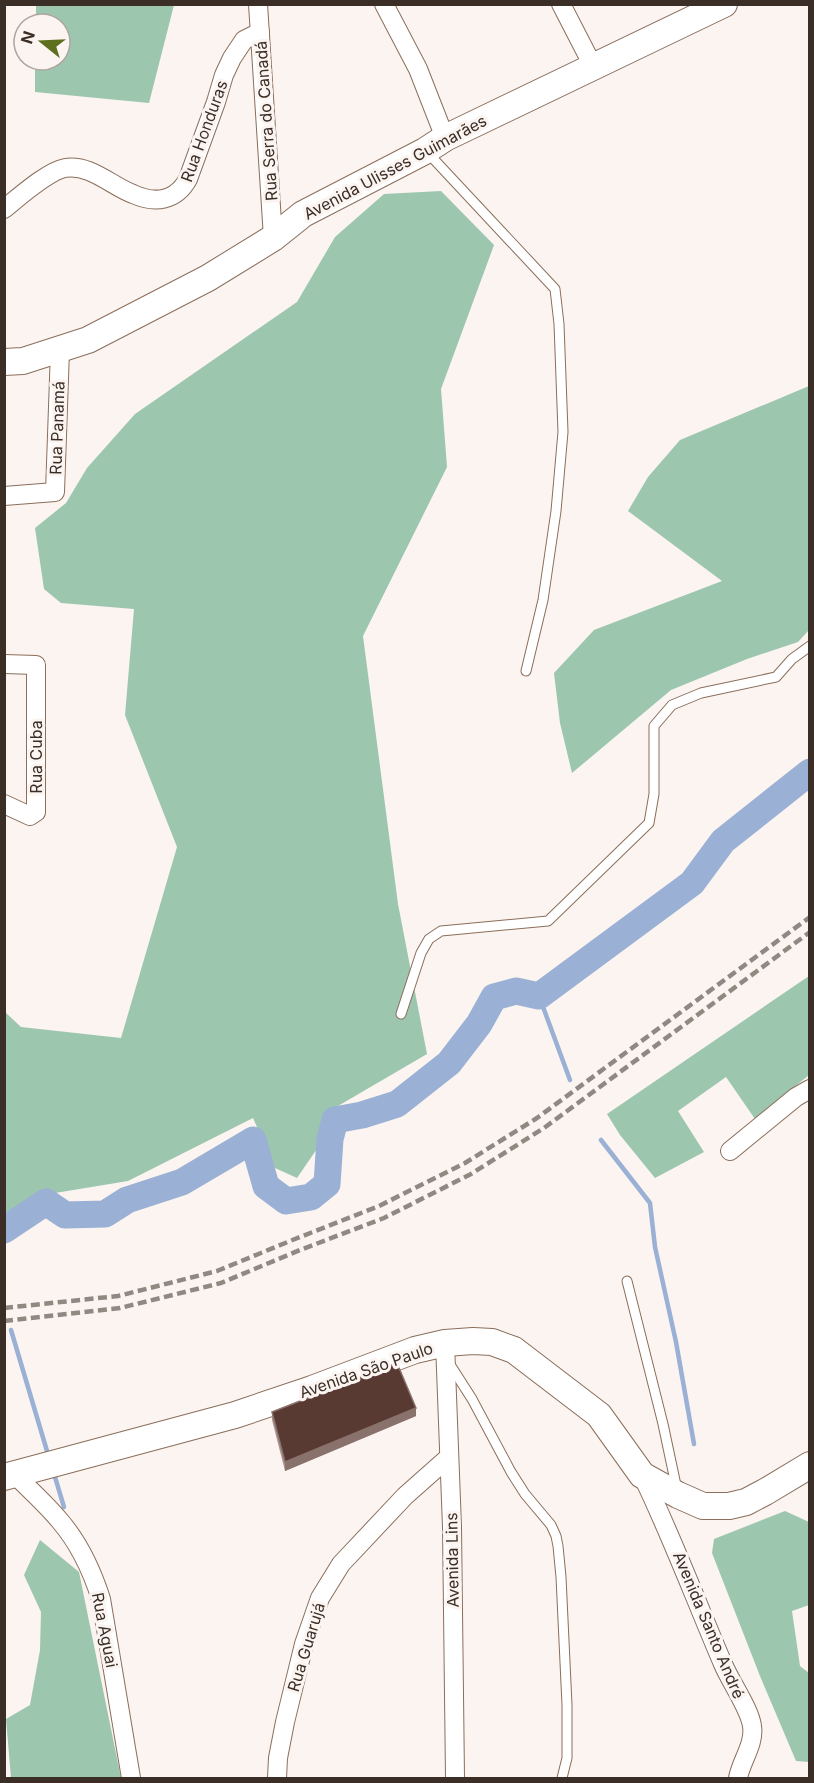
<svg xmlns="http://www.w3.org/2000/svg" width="814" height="1783" font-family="Inter,sans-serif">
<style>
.forest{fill:#9cc6ae}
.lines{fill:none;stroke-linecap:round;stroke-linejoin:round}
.stream{stroke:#9ab0d4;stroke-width:4.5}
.river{stroke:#9ab0d4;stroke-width:27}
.service-casing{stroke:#8b6e5b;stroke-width:11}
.minor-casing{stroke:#8b6e5b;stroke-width:20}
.secondary-casing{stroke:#8b6e5b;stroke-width:28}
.service{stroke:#fff;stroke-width:9}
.minor{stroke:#fff;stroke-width:18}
.secondary{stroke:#fff;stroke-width:26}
.rail{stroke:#928882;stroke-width:4.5;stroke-dasharray:9 4.5;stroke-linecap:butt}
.wall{fill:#aa9792}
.shaded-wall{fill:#8a726c}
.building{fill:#593a33;stroke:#8a726c;stroke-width:1.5}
.labels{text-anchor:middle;stroke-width:6;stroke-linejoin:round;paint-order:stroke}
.street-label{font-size:16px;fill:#3a2e26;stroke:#fbf4f0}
</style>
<rect width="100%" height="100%" fill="#fbf4f0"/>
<g class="forest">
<polygon points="36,5 174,5 149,103 35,92 35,60 60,60 60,24 36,24"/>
<polygon points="441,191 494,245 441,389 447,467 363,636 398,904 427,1054 326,1113 323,1140 297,1178 275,1168 253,1118 128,1181 49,1194 5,1213 4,1011 21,1027 121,1038 177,847 125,715 134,609 61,603 44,589 35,528 66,503 87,468 135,414 297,302 335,237 384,194"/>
<polygon points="809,386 809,630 798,642 747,659 671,690 572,773 560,723 554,673 594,630 722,581 628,511 648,477 680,440"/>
<polygon points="809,976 809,1075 755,1119 726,1077 678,1111 704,1152 655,1178 620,1135 607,1114"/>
<polygon points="785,1511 809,1522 809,1605 792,1611 800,1666 809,1673 809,1762 796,1761 760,1676 712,1553 714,1539"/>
<polygon points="40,1540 79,1572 121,1778 11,1778 6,1719 30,1705 40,1650 41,1612 24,1575"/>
</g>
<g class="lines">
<g class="stream">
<polyline points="539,996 570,1080"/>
<polyline points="601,1140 650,1203 655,1247 676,1342 694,1444"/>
<polyline points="11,1330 47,1451"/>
<polyline points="55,1477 64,1507"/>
</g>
<polyline class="river" points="4,1230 46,1202 65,1215 105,1214 127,1200 182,1182 253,1140 266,1186 286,1201 311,1197 327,1184 330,1139 335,1120 362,1115 397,1104 449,1063 479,1024 494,997 516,991 539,996 692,883 723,841 810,772"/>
<defs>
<g id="service">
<polyline points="427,152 555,289 559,324 563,432 556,511 543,600 526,671"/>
<polyline points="401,1014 421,953 429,939 441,931 548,921 649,823 654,794 654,726 672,705 701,693 776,677 792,659 810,646"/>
<polyline points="627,1281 663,1424 677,1490"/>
<polyline points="449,1363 472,1399 511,1472 525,1494 551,1525 556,1536 558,1546 561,1577 567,1705 567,1758 562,1778"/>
</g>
<g id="minor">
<polyline points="258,4 273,238"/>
<polyline points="384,4 418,69 445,138"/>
<polyline points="561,4 594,68"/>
<path d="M4 209C19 197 48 171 65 168 91 164 111 186 133 194 155 204 176 201 188 179L216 102 224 75 232 58 244 40 260 32"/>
<polyline points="4,496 55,492 60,350"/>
<polyline points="4,664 36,665 36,812 30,816 4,804"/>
<polyline points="730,1151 796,1097 810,1089"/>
<polyline points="445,1343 452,1527 455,1778"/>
<path d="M14 1474C29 1489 46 1504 60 1521 79 1543 92 1571 101 1599L131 1778"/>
<path d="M642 1475C672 1537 696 1601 723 1664 730 1681 750 1709 752 1726 755 1744 741 1761 738 1778"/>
<polyline points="277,1778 278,1758 285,1722 296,1677 304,1644 320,1598 341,1564 405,1496 449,1457"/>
</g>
<g id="secondary">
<polyline points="4,362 23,361 88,340 208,278 273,238 303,214 425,151 445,138 724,4"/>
<polyline points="4,1477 235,1415 312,1389 415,1350 445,1343 473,1341 492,1342 514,1350 599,1415 642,1475 678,1495 703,1506 729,1506 746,1502 765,1492 810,1465"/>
</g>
</defs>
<use href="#service" class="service-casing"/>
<use href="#minor" class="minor-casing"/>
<use href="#secondary" class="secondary-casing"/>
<use href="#service" class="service"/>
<use href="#minor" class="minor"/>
<use href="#secondary" class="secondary"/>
<g class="rail">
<polyline points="4,1308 118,1296 217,1271 295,1239 379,1206 465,1163 537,1118 810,917"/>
<polyline points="4,1321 120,1308 221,1283 300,1250 384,1218 471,1174 544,1128 810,932"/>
</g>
</g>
<polygon class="wall" points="272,1412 416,1416 285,1471 272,1420"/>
<polygon class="shaded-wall" points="416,1408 416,1416 285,1471 285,1462"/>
<polygon class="building" points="397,1363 416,1408 285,1462 272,1412"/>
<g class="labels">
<g class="street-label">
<text transform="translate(266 121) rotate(-94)" y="6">Rua Serra do Canadá</text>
<text transform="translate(204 131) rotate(-70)" y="6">Rua Honduras</text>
<text transform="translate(395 167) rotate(-28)" y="6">Avenida Ulisses Guimarães</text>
<text transform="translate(57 428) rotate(-88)" y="6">Rua Panamá</text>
<text transform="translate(36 757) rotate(-90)" y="6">Rua Cuba</text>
<text transform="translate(366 1370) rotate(-19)" y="6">Avenida São Paulo</text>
<text transform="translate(452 1560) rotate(-91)" y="6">Avenida Lins</text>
<text transform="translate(709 1625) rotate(67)" y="6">Avenida Santo André</text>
<text transform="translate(105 1630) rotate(79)" y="6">Rua Aguai</text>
<text transform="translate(306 1647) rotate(-73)" y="6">Rua Guarujá</text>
</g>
</g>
<rect width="814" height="1783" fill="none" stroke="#3a2e26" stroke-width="12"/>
<g transform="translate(42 42) rotate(288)"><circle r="28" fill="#fbf4f0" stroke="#aea59f" stroke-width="1.5"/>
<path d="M0-4.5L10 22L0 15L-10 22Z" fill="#5c701e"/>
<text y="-9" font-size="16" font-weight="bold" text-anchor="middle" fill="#3a2e26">N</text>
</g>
</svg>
